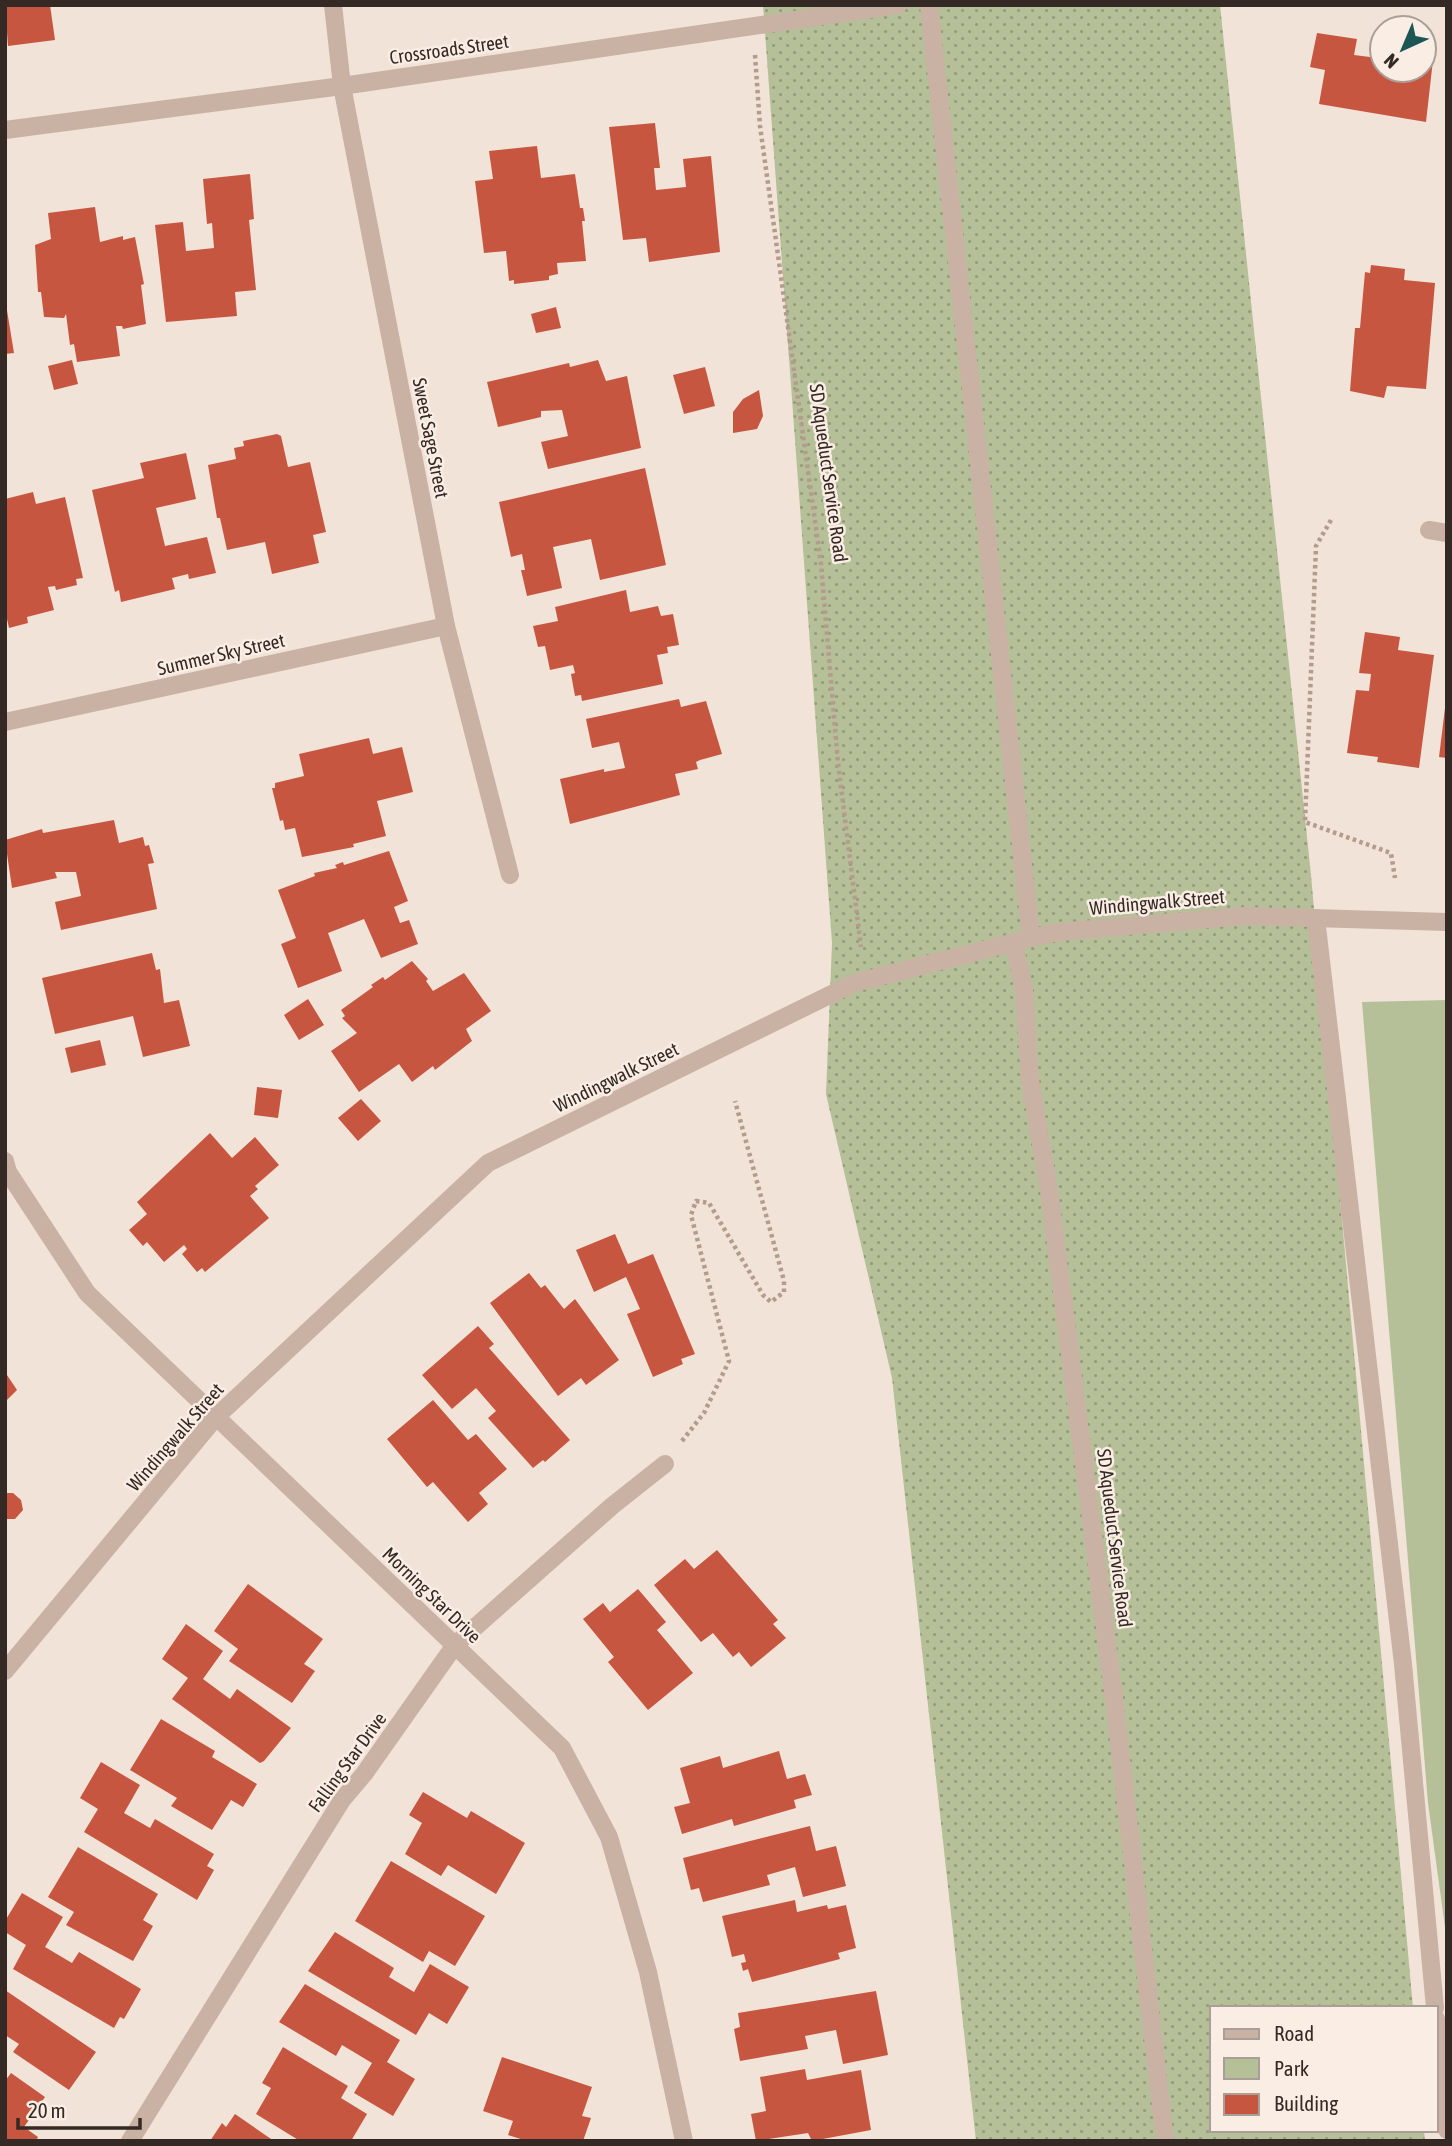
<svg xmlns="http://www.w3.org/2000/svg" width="1452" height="2146" font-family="'Asap Condensed',sans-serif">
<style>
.grass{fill:url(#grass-dots)}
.green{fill:#b5c098}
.building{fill:#c75640}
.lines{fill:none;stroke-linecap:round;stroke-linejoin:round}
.path{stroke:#b49b8e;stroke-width:4.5;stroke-dasharray:3.5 3.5;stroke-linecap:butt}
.service{stroke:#c9b2a4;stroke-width:18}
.minor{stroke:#c9b2a4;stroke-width:18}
.tertiary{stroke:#c9b2a4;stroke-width:18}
.labels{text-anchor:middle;stroke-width:5;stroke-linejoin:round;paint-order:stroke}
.street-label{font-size:19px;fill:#342925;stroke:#f9ede4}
</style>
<defs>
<pattern id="grass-dots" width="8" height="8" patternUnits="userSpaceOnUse" patternTransform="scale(1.75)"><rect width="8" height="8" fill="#b5c098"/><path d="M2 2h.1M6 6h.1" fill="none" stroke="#949c7c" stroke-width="1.8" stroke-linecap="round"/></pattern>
</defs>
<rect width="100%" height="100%" fill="#f1e3d7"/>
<polygon class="grass" points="763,5 1220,5 1311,875 1413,2008 1212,2008 1212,2130 1424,2130 1425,2141 976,2141 892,1378 826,1094 832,943"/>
<polygon class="green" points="1447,1000 1447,1942 1428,1803 1362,1002"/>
<g class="building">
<polygon points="5,5 50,5 55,40 8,46"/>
<polygon points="1317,33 1357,39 1354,55 1370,57 1373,41 1382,42 1382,70 1424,70 1424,49 1434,51 1426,122 1319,104 1325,70 1310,67"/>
<polygon points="655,123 660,168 654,168 656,190 686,187 683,159 711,156 720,252 649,262 646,238 623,240 609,127"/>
<polygon points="537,146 541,178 575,174 580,208 583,208 585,221 582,221 586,261 557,263 558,274 549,276 549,280 514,284 514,280 509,281 506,251 484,253 475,181 493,179 489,151"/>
<polygon points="250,174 254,219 249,220 256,290 235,292 237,316 166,322 155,225 183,222 186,251 214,248 212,223 207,224 203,179"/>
<polygon points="95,207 100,242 123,236 123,240 135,237 144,284 141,285 146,324 123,329 122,326 116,326 120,356 77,362 74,344 70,345 66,314 64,318 44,317 41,292 38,292 35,245 51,239 48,213"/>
<polygon points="1371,265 1405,269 1404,280 1435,283 1426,389 1387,386 1384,398 1350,391 1355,328 1360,328 1365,272 1370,273"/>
<polygon points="5,298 14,353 5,354"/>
<polygon points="556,307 561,328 536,333 531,314"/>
<polygon points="72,360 78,384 54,390 48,366"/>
<polygon points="598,360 606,381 627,376 641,448 548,469 541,442 568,436 562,410 541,411 541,417 498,427 487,382 569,363 570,367"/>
<polygon points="705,367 715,406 684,414 673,375"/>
<polygon points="759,390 763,416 757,429 733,433 733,412 743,399"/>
<polygon points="277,434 281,436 288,467 310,462 326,532 313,535 319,563 272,574 265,542 227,550 220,518 217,518 208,465 236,459 234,448 244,446 243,441"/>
<polygon points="186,453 196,499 156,508 165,546 207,537 216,573 189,579 188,574 172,578 175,589 121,602 119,590 115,592 92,490 144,478 140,463"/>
<polygon points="645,468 666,565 600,580 591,539 553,547 562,588 527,596 521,570 525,570 522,554 511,557 499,502"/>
<polygon points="33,492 36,504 65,497 83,578 76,579 77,585 56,590 55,586 48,587 54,610 27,617 28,623 9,628 5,610 5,499"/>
<polygon points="626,590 630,612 658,606 661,616 673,614 679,645 667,647 668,653 657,655 663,684 582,701 581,695 575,696 571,674 575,673 573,665 550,670 545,646 538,647 533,626 558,621 555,607"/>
<polygon points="1365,632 1400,637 1398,650 1434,655 1419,768 1377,762 1378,757 1347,753 1356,690 1369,691 1371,674 1359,673"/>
<polygon points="679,699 681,707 706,701 722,754 700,760 696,762 698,769 675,774 680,795 570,824 560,779 604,769 604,772 625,768 619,742 592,748 586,719"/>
<polygon points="1445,708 1447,708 1447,758 1439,757"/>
<polygon points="369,738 373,754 402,747 413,792 377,801 386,836 353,844 354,847 302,857 295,828 285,830 283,820 280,821 272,788 275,788 275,783 304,776 299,754"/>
<polygon points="114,820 119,843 143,837 145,846 149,845 154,863 148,864 157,909 61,930 55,902 81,896 76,872 55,872 57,878 12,888 5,840 42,829 43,833"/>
<polygon points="389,851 408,901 394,907 400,923 409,920 418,944 381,958 364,919 328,933 342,971 298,988 281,944 296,938 278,890 315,876 314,873 337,868 335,865 343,862 344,865"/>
<polygon points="152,953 156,970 160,969 164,1003 179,1000 190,1046 143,1057 133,1016 55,1034 42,978"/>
<polygon points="412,961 428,979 426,981 433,991 464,973 491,1011 466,1029 472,1041 435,1070 433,1066 412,1082 399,1064 359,1092 331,1051 357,1033 342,1018 345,1016 341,1010 373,987 371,985 383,977 385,980"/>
<polygon points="308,999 324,1025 299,1040 284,1015"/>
<polygon points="100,1040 106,1065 71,1073 65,1048"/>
<polygon points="257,1087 282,1090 278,1118 254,1115"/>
<polygon points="361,1099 381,1121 358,1141 338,1118"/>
<polygon points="210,1133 232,1158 255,1137 279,1165 255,1186 258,1189 250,1196 269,1218 205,1272 202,1268 197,1272 182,1254 187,1249 184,1245 164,1262 147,1242 143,1246 129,1230 147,1214 137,1202"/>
<polygon points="615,1234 628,1264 653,1254 695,1354 681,1359 683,1364 653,1377 627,1314 640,1309 626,1277 594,1292 576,1250"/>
<polygon points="529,1273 541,1288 545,1285 564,1309 575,1299 619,1360 586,1385 581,1378 558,1396 490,1303"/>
<polygon points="478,1326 494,1344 489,1348 570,1440 545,1462 543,1460 533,1468 488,1418 496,1411 476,1388 452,1409 422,1375"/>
<polygon points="5,1372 17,1390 5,1402"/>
<polygon points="433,1400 468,1440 476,1434 507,1469 479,1493 488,1504 468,1522 433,1482 427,1487 387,1439"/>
<polygon points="5,1493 13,1493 21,1500 23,1510 15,1519 5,1519"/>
<polygon points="717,1550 778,1620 773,1624 786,1638 751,1667 739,1652 733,1657 713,1633 701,1642 654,1585 685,1559 694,1569"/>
<polygon points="248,1584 323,1639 304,1664 315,1671 292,1703 229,1661 238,1649 214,1631"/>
<polygon points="638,1589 666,1622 657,1630 693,1673 648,1710 608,1662 614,1657 583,1619 603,1603 610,1612"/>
<polygon points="186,1624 223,1651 203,1679 230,1699 237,1689 291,1728 264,1761 260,1763 172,1699 188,1678 162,1659"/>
<polygon points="161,1719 215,1751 212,1757 257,1784 243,1807 231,1800 212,1830 171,1806 177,1798 130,1770"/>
<polygon points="779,1751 787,1779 805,1774 812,1795 794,1800 796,1808 734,1826 732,1819 682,1834 674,1807 690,1803 680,1768 720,1756 723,1768"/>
<polygon points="101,1762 140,1785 124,1813 150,1828 155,1819 214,1854 207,1866 214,1870 197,1900 84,1832 98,1809 80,1798"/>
<polygon points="423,1792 467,1818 471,1811 525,1843 496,1894 448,1865 441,1876 405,1854 422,1823 409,1815"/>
<polygon points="810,1826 816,1851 836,1846 846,1886 803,1897 795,1867 767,1875 770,1885 703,1902 699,1888 691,1890 683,1858"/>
<polygon points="78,1847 158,1894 143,1920 153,1926 133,1961 66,1925 74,1912 48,1897"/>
<polygon points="391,1861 485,1916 455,1966 429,1951 423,1962 355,1921"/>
<polygon points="22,1893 63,1917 45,1947 72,1963 79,1952 141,1989 124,2019 120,2017 114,2028 13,1969 26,1945 5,1932 5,1921"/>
<polygon points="795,1900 797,1912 827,1905 828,1909 846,1905 856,1948 838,1953 840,1959 752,1982 748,1969 743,1971 741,1963 746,1962 744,1954 732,1957 722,1916"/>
<polygon points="335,1932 394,1968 389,1977 414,1992 430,1964 469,1987 447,2024 429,2013 416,2035 308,1971"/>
<polygon points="305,1984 400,2040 387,2062 415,2079 393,2116 354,2093 372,2063 342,2045 336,2056 279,2022"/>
<polygon points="5,1990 96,2052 69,2090 13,2052 19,2044 5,2035"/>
<polygon points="876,1991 888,2055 843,2064 836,2030 805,2036 808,2049 740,2061 734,2029 740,2027 738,2013"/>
<polygon points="283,2047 348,2086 341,2098 367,2114 351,2141 300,2141 256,2114 271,2088 262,2083"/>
<polygon points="502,2057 592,2087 582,2116 591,2118 583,2141 527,2141 508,2135 513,2121 483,2111"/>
<polygon points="805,2069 807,2080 861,2070 871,2130 812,2141 808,2133 756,2141 751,2114 766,2111 760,2077"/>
<polygon points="11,2073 45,2097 24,2127 38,2137 36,2141 5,2141 5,2081"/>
<polygon points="235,2114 274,2141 210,2141 222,2123 226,2127"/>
</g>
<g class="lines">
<g class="path">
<polyline points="755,55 760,126 821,564 838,763 861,947"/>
<polyline points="1331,520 1316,546 1305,822 1391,853 1395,878"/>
<polyline points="682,1441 704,1413 729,1361 691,1215 696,1201 709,1203 763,1295 771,1302 784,1292 784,1281 735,1101"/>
</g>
<g class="service">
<polyline points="929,5 1031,938"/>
<polyline points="1316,918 1403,1664 1435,2008"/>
<polyline points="1014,943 1024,990 1030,1080 1049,1190 1115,1706 1165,2141"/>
<polyline points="1436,2019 1447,2130"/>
</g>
<g class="minor">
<polyline points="333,5 342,86 446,626 510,875"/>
<polyline points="5,130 342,86 898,5"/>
<polyline points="1429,530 1447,533"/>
<polyline points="5,722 446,626"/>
<polyline points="5,1161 8,1172 87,1293 562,1748 609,1837 648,1972 684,2141"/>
<polyline points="130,2141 342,1800 364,1774 455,1645 612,1506 665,1464"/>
</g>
<polyline class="tertiary" points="5,1671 216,1417 488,1163 854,983 1031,938 1058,932 1244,916 1447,922"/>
</g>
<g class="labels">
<g class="street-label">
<text transform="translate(449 49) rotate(-8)" y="7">Crossroads Street</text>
<text transform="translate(431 438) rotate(79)" y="7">Sweet Sage Street</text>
<text transform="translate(829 473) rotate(82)" y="7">SD Aqueduct Service Road</text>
<text transform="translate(221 654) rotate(-13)" y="7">Summer Sky Street</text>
<text transform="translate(1157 902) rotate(-5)" y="7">Windingwalk Street</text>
<text transform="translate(616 1077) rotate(-26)" y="7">Windingwalk Street</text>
<text transform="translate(175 1437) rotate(-49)" y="7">Windingwalk Street</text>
<text transform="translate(1115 1538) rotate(83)" y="7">SD Aqueduct Service Road</text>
<text transform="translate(432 1595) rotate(44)" y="7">Morning Star Drive</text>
<text transform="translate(347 1762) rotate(-54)" y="7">Falling Star Drive</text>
</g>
</g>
<rect width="1452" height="2146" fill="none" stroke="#342925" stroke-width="14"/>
<rect x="1210" y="2006" width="228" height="126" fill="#f9ede4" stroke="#aa9f98" stroke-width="2"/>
<rect x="1224" y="2029" width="35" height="10" fill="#c9b2a4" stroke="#aa9f98" stroke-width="2"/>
<text x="1274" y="2041" font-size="21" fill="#342925">Road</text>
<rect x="1224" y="2058" width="35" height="21" fill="#b5c098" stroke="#aa9f98" stroke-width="2"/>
<text x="1274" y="2076" font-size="21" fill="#342925">Park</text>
<rect x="1224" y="2094" width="35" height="21" fill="#c75640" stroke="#aa9f98" stroke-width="2"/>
<text x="1274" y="2111" font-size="21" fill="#342925">Building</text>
<g transform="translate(1403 49) rotate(224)"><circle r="33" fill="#f9ede4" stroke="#aa9f98" stroke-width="2"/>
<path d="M0-5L12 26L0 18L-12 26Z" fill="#1b5554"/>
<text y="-10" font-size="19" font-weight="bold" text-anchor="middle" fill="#342925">N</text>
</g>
<path d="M18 2118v10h122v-10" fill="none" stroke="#342925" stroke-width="3.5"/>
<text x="28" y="2118" font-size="21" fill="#342925" stroke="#f9ede4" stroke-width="5" paint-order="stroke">20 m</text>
</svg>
